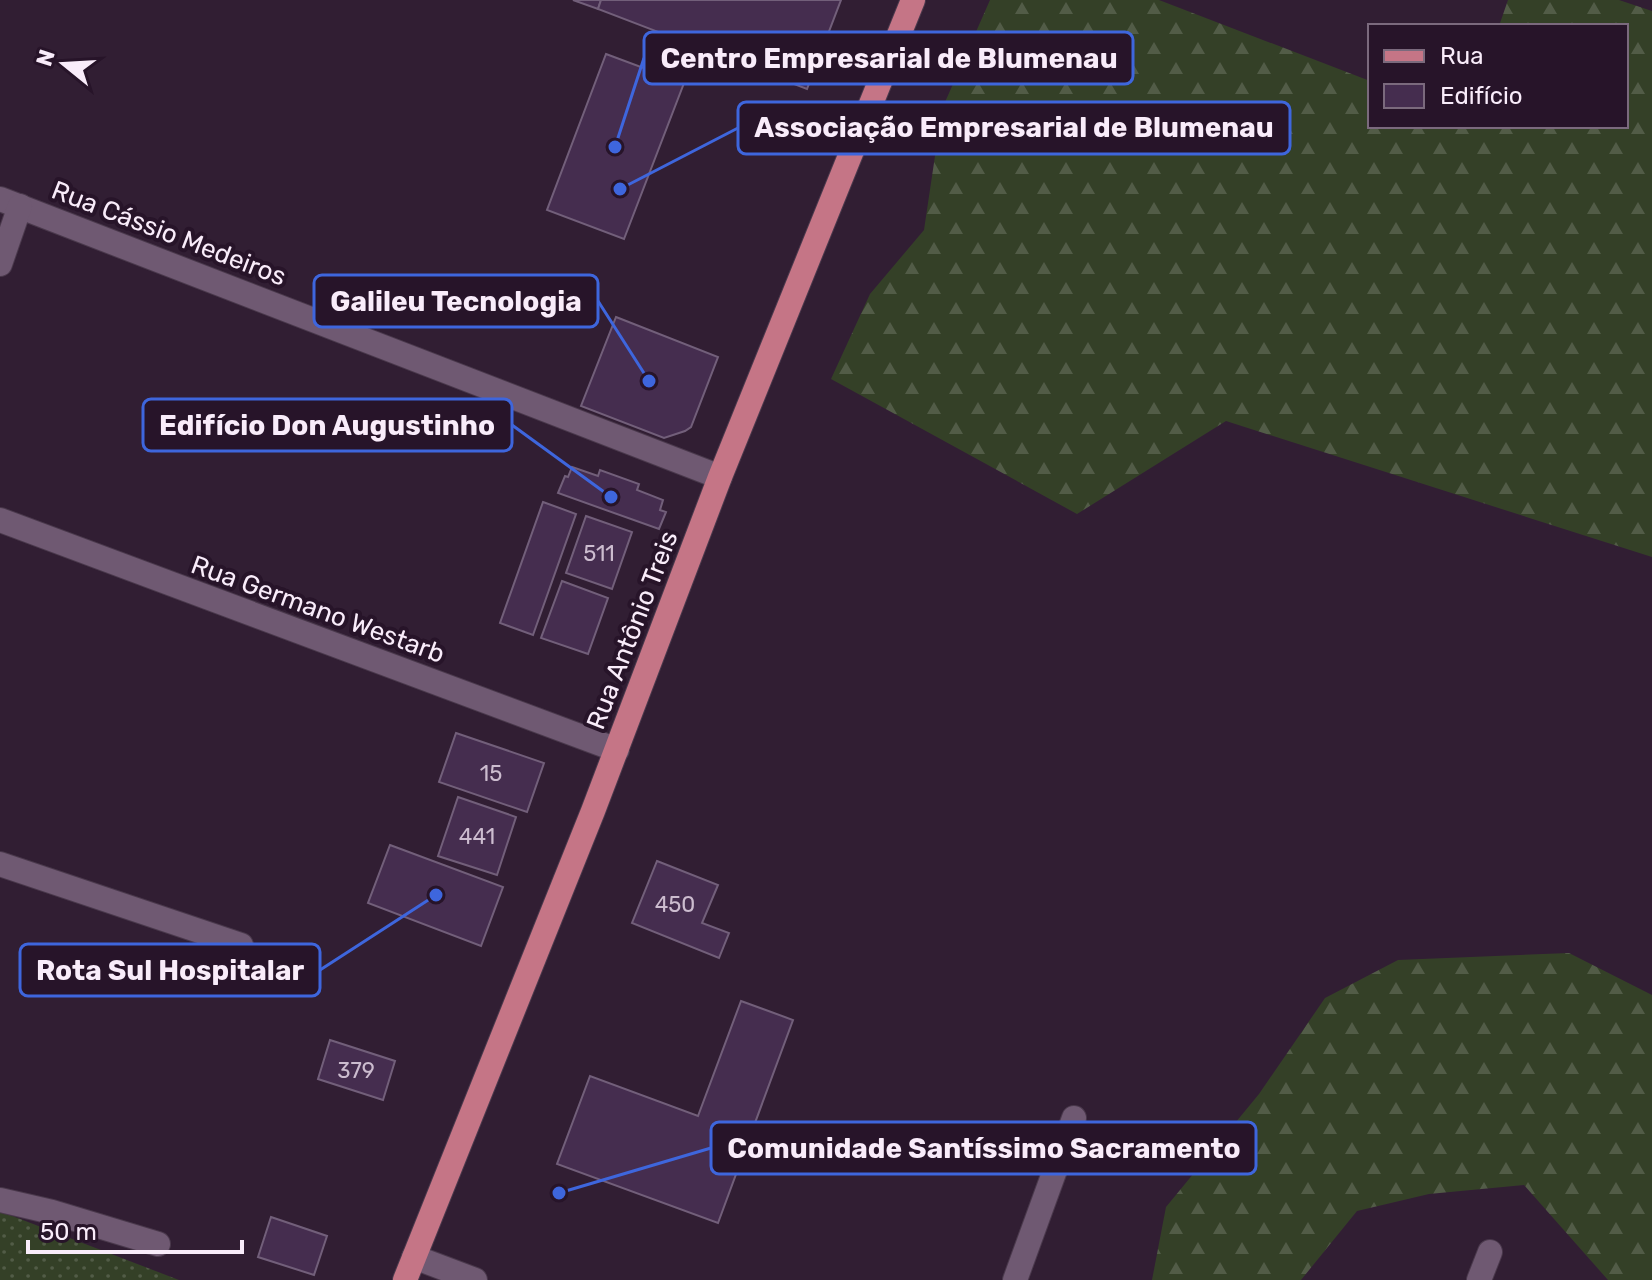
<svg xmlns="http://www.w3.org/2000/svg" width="1652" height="1280" font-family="Rubik,sans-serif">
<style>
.forest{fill:url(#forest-firs)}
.park{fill:url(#park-dots)}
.building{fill:#452d4f;stroke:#725f7a;stroke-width:2}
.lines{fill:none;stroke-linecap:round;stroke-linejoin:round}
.street-casing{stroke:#4a394c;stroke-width:26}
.primary-casing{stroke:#4a394c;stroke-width:26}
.street{stroke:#6f5972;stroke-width:24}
.primary{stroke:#c57586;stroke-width:24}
.labels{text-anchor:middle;stroke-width:8;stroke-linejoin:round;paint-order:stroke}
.number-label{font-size:22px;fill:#ccbccf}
.street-label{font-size:26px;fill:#f9ecfa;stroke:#271429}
.leader{fill:none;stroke:#3e66dd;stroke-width:3}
.callout-dot{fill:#3e66dd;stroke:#271429;stroke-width:3}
.callout{fill:#271429;stroke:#3e66dd;stroke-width:3}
.callout-label{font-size:28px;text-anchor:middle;font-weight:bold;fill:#f9ecfa}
</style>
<defs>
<pattern id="forest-firs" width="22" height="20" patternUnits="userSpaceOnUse" patternTransform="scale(2)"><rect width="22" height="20" fill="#344027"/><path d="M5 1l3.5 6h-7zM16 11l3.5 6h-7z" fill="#525c47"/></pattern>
<pattern id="park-dots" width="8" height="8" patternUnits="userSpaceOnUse" patternTransform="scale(2)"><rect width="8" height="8" fill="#344027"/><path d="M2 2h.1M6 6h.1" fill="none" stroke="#525c47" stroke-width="1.8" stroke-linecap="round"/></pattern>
</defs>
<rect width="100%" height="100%" fill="#311e33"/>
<g class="forest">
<polygon points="990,0 1159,0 1370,81 1370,126 1626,126 1626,26 1499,26 1508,0 1619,0 1652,11 1652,557 1226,421 1077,514 831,379 870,294 924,230 942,109"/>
<polygon points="1569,953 1652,995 1652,1280 1608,1280 1524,1185 1429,1194 1357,1211 1301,1280 1152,1280 1166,1207 1259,1094 1325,998 1398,960"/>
</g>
<polygon class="park" points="0,1212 2,1212 179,1280 0,1280"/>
<g class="building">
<polygon points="573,0 601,0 598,9"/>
<polygon points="601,0 841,0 807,89 598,9"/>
<polygon points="606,54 684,83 624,239 547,210"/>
<polygon points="616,317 718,357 691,427 685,431 664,438 581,406"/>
<polygon points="572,467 598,476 600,470 639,484 637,490 663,500 660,510 666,512 659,529 558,493 565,476 568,477"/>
<polygon points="543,502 576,514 533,635 500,623"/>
<polygon points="586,516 632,532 612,589 566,573"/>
<polygon points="562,581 608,598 588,654 541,638"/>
<polygon points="456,733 544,763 527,812 439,782"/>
<polygon points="458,797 516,817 497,875 438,856"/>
<polygon points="390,845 503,887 481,946 368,903"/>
<polygon points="657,861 718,885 702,923 729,933 719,958 632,923"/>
<polygon points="741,1001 793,1020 718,1223 557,1164 590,1076 698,1116"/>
<polygon points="330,1040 395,1061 383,1100 318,1079"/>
<polygon points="271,1217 327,1236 314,1275 258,1257"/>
</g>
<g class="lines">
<defs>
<g id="street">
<polyline points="0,199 720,477"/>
<polyline points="0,264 20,206"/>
<polyline points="0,520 617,750"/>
<polyline points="0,864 241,945"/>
<polyline points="0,1200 52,1212 158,1244"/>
<polyline points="414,1257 475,1280"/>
<polyline points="1015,1280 1074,1118"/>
<polyline points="1479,1280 1490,1252"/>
</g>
<polyline id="primary" points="405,1280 593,811 720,477 913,0"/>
</defs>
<use href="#street" class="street-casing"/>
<use href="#primary" class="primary-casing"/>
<use href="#street" class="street"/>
<use href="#primary" class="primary"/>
</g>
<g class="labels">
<g class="number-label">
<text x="599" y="561">511</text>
<text x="491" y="781">15</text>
<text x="477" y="844">441</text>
<text x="675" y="912">450</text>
<text x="356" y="1078">379</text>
</g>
<g class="street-label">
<text transform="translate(169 233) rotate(21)" y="9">Rua Cássio Medeiros</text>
<text transform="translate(318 609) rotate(20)" y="9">Rua Germano Westarb</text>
<text transform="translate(632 630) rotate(-69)" y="9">Rua Antônio Treis</text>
</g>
</g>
<path class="leader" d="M615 147L644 58M620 189L738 128M649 381L598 301M611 497L512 425M436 895L320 970M559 1193L711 1148"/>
<g class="callout-dot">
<circle cx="615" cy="147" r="8"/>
<circle cx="620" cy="189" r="8"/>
<circle cx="649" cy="381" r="8"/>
<circle cx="611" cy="497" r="8"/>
<circle cx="436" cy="895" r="8"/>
<circle cx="559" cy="1193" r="8"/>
</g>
<g class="callout">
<rect x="644" y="32" width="489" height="52" rx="8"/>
<rect x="738" y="102" width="552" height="52" rx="8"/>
<rect x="314" y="275" width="284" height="52" rx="8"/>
<rect x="143" y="399" width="369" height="52" rx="8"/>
<rect x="20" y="944" width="300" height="52" rx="8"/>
<rect x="711" y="1122" width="545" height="52" rx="8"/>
</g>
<g class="callout-label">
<text x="889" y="68">Centro Empresarial de Blumenau</text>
<text x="1014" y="137">Associação Empresarial de Blumenau</text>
<text x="456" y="311">Galileu Tecnologia</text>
<text x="327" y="435">Edifício Don Augustinho</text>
<text x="170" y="980">Rota Sul Hospitalar</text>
<text x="984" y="1158">Comunidade Santíssimo Sacramento</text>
</g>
<rect x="1368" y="24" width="260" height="104" fill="#271429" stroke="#7b6a7d" stroke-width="2"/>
<rect x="1384" y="50" width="40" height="12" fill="#c57586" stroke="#7b6a7d" stroke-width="2"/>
<text x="1440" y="64" font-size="24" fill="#f9ecfa">Rua</text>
<rect x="1384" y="84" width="40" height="24" fill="#452d4f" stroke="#7b6a7d" stroke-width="2"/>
<text x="1440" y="104" font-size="24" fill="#f9ecfa">Edifício</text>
<g transform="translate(64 64) rotate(288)" stroke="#271429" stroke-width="6" paint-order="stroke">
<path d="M0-6L14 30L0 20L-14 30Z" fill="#f9ecfa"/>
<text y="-12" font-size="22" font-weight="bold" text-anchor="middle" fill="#f9ecfa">N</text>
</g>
<path d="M28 1240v12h214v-12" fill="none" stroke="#f9ecfa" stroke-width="4"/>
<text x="40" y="1240" font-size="24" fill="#f9ecfa" stroke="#271429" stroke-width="6" paint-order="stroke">50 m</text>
</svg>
